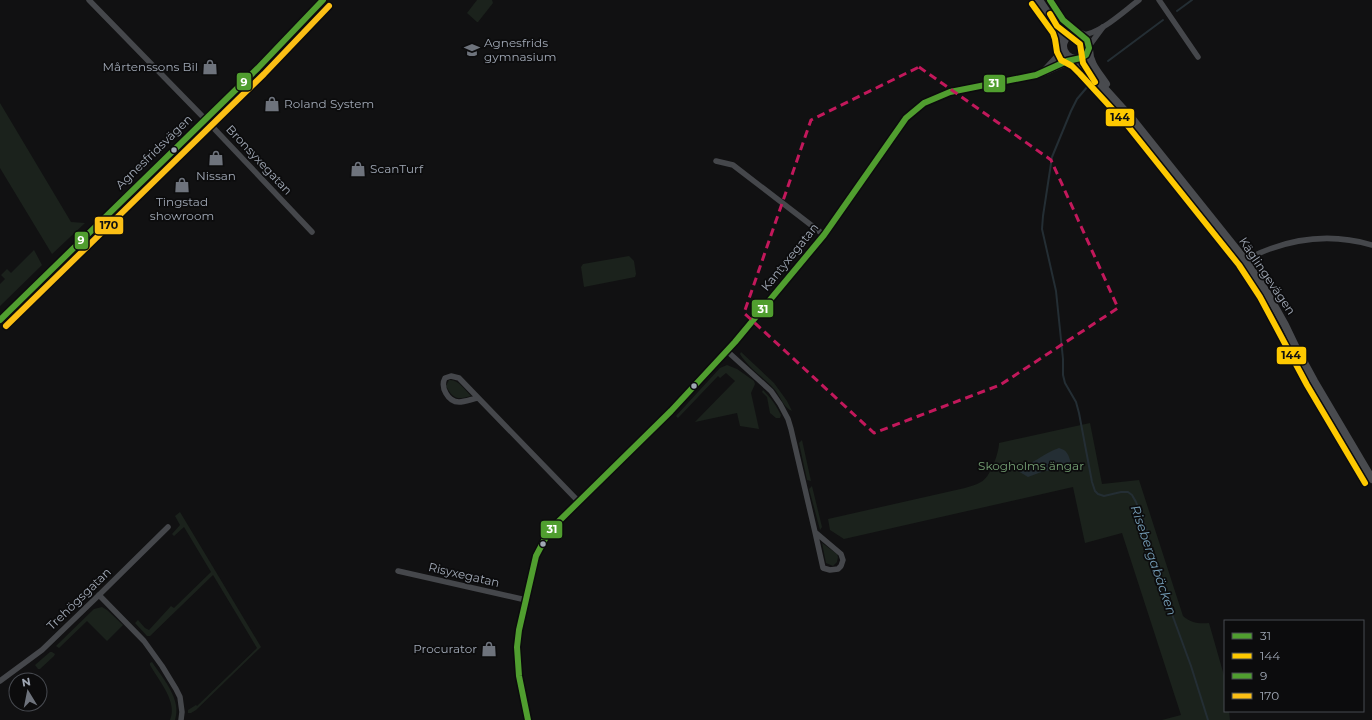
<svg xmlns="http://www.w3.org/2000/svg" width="1372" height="720" font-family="Montserrat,sans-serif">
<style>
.green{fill:#1b221c}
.water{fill:#242e34}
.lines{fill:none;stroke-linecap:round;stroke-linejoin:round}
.stream{stroke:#242e34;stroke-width:2}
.minor{stroke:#45474b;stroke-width:5.5}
.tertiary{stroke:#45474b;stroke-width:7}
.secondary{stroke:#494b4f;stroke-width:8}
.bus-1-casing{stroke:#0c0c0d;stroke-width:9}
.bus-2-casing{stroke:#0c0c0d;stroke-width:9}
.bus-3-casing{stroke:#0c0c0d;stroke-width:9}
.bus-4-casing{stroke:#0c0c0d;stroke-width:9}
.bus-1{stroke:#509e2f;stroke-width:6}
.bus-2{stroke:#fec900;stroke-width:6}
.bus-3{stroke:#509e2f;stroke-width:6}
.bus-4{stroke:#fbbf15;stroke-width:6}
.marked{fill:none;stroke:#c2185b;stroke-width:3;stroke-dasharray:8 5;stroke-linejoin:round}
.bus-dot{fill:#a0a8b5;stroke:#0c0c0d;stroke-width:1.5}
.labels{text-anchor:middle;stroke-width:3.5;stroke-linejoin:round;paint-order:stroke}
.poi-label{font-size:12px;fill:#a0a8b5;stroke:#0c0c0d;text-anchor:start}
.street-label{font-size:12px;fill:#a0a8b5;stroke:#0c0c0d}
.park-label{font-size:12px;fill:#76a275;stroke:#0c0c0d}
.water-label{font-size:13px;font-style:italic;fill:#739bb4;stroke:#0c0c0d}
.line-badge{stroke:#0c0c0d;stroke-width:1.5}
.badge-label{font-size:11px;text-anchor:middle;font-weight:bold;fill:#fff}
.pale-badge-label{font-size:11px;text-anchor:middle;font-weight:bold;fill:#111}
</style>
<rect width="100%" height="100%" fill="#111112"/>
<g class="green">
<polygon points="477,0 492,0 493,3 478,22 477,22 467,13"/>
<polygon points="0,103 71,222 85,223 52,254 0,168"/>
<polygon points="34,250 42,265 0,306 0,284 5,279 1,275 7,269 11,273"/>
<polygon points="629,256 634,261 636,274 635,277 584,287 581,267 583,264"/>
<path d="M741 352 774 383 787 401 792 411C784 408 781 398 776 391 765 378 749 369 740 354Z"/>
<polygon points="727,365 737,369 754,381 755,384 751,393 759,429 740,426 737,413 695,422 735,381 726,373 720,378 718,376 678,418 676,416 720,368"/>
<path d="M449 380C458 379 465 390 471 396 457 400 453 399 446 386Z"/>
<path d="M763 390C771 398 776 405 781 415L780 418H776L770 413 767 397 762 392Z"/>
<path d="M1090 423 1102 484 1139 480 1183 616C1191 623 1199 624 1209 623L1225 679V711H1229L1230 720H1162L1181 715 1122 533 1085 543 1073 487 844 539 830 530 828 519 965 488C970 486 976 485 981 482 990 478 999 453 999 443Z"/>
<polygon points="802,440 811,481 807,480 799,443"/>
<polygon points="812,486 822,527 820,530 819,526 809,489"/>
<polygon points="180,512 261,647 196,710 191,713 188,713 188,710 196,705 197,706 257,648 213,575 150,636 147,636 135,623 138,620 145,628 149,630 171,606 174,608 211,572 184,527 174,536 172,534 180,525 175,516"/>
<polygon points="822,543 837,554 838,557 837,562 833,566 826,563"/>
<polygon points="102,607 107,610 123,625 107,641 87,621 59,648 56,646 94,609"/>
<polygon points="50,652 52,652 55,654 54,656 40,669 38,669 35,665"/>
<path d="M152 662C163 679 182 699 175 720H170C178 702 159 681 150 665V663Z"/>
</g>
<path class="water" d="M1059 448C1067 450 1069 455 1071 464L1068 468 1062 470 1044 471 1028 477 1018 471 1016 468C1032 466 1043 453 1059 448Z"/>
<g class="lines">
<g class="stream">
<polyline points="1177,11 1192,0"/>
<polyline points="1108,61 1163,20"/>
<polyline points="1088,86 1077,99 1071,111 1052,157 1043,216 1042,229 1056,291 1063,359 1063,375 1065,383 1076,402 1079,413 1092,482 1095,491 1098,494 1104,496 1121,492 1128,492 1132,495 1136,502 1147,531 1149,543 1156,560 1169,606 1191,666 1208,720"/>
</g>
<g class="minor">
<polyline points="89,0 205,119 312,232"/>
<polyline points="1159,0 1198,57"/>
<path d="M1082 35C1100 34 1124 11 1139 0"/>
<polyline points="1089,46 1103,27"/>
<polyline points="716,161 733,165 824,235"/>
<path d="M1245 260C1285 239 1328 232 1372 245"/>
<polyline points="727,351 771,391 780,404 788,419 791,429 815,532 841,554 843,560 841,566 838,569 830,570 823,568 815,532"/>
<path d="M478 398C472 399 465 402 459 402 448 402 440 387 445 378L451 376 459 378 579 502"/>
<polyline points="398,571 526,600"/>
<polyline points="99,595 144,641 162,666 176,689 180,697 182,712 181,720"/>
<polyline points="0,681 42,650 99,595 168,527"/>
</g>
<g class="tertiary">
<polyline points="1046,69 1058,56 1063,45"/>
<polyline points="528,720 519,676 517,647 519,630 536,556 546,537 556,524 671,411 735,342 824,235 906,118 924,103 950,92 1036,75 1047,71 1074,59"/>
</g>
<g class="secondary">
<polyline points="1039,0 1061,33 1064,41"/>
<polyline points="1050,0 1063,20 1078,34"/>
<circle cx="1076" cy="46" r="13"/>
<path d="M1089 49C1089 63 1098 72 1106 84"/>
<polyline points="1076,59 1086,68 1133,120 1245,260 1267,293 1285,325 1296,348 1314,381 1372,479"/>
<polyline points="0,320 258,68 323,0"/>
</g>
<defs>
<polyline id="bus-1" points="528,720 519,676 517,647 519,630 536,556 546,537 556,524 671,411 735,342 824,235 906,118 924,103 950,92 1036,75 1067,61 1081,58 1086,55 1089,48 1087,40 1063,20 1050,0"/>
<g id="bus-2">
<polyline points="1032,4 1053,33 1055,39 1057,52 1061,60 1072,66 1080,74 1127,125 1239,265 1260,297 1307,385 1365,483"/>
<polyline points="1050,14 1057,26 1080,44 1083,63 1095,82"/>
</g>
<polyline id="bus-3" points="0,320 258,68 323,0"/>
<polyline id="bus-4" points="6,326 264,74 329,6"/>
</defs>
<use href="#bus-1" class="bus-1-casing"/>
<use href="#bus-2" class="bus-2-casing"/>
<use href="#bus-3" class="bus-3-casing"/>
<use href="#bus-4" class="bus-4-casing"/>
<use href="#bus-1" class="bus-1"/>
<use href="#bus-2" class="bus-2"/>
<use href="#bus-3" class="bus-3"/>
<use href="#bus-4" class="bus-4"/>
</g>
<path class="marked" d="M919 67 1051 160 1118 308 1000 385 874 433 744 313 811 120Z"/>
<defs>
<symbol id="school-bare" viewBox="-9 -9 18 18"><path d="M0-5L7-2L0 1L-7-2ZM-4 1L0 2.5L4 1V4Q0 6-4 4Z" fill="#6e737c" stroke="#0c0c0d" stroke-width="2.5" paint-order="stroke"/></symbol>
<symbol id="shop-bare" viewBox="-9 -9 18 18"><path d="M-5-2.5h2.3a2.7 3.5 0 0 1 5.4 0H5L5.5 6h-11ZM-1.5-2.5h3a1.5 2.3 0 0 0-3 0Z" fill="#6e737c" stroke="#0c0c0d" stroke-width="2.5" paint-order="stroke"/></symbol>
</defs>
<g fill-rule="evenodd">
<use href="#school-bare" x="461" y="39" width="22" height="22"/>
<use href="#shop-bare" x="199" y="56" width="22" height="22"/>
<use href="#shop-bare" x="261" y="93" width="22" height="22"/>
<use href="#shop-bare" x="205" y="147" width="22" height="22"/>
<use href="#shop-bare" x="347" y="158" width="22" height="22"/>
<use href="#shop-bare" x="171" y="174" width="22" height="22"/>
<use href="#shop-bare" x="478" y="638" width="22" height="22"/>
</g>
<g class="bus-dot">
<circle cx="174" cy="150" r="3.5"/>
<circle cx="694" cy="386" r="3.5"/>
<circle cx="543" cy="544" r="3.5"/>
</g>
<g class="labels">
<g class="poi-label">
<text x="484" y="47">Agnesfrids<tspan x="484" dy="14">gymnasium</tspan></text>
<text x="198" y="71" text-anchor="end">Mårtenssons Bil</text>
<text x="284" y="108">Roland System</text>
<text x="370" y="173">ScanTurf</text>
<text x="216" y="180" text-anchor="middle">Nissan</text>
<text x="182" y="206" text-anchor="middle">Tingstad<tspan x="182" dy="14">showroom</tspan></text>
<text x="477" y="653" text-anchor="end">Procurator</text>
</g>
<g class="street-label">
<text transform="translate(154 152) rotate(-44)" y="4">Agnesfridsvägen</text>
<text transform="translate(259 160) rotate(47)" y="4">Bronsyxegatan</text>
<text transform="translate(790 257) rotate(-51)" y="4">Kantyxegatan</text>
<text transform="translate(1267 276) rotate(56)" y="4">Käglingevägen</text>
<text transform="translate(464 575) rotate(13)" y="4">Risyxegatan</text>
<text transform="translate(79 599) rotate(-44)" y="4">Trehögsgatan</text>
</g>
<g class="park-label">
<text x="1031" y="470">Skogholms ängar</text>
</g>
<g class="water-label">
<text transform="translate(1154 560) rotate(71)" y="5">Risebergabäcken</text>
</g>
</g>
<g class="line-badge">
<rect x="236" y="72" width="16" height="19" rx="4" fill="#509e2f"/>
<rect x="983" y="74" width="23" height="19" rx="4" fill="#509e2f"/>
<rect x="1105" y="108" width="30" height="19" rx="4" fill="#fec900"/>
<rect x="94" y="216" width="30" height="19" rx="4" fill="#fbbf15"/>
<rect x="74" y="231" width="15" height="19" rx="4" fill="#509e2f"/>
<rect x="751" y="299" width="23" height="19" rx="4" fill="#509e2f"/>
<rect x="1276" y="346" width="31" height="19" rx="4" fill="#fec900"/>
<rect x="540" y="520" width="23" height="19" rx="4" fill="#509e2f"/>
</g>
<g class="badge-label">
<text x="244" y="86">9</text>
<text x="994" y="87">31</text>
<text x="81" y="244">9</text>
<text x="763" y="313">31</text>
<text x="552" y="533">31</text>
</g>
<g class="pale-badge-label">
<text x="1120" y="121">144</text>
<text x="109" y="229">170</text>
<text x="1291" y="359">144</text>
</g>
<rect x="1224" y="620" width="140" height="92" fill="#0c0c0d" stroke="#474a50"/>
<rect x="1232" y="633" width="20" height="6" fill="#509e2f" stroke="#474a50"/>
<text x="1260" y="640" font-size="12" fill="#a0a8b5">31</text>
<rect x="1232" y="653" width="20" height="6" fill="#fec900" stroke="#474a50"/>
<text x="1260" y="660" font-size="12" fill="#a0a8b5">144</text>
<rect x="1232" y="673" width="20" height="6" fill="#509e2f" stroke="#474a50"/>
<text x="1260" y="680" font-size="12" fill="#a0a8b5">9</text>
<rect x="1232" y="693" width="20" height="6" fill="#fbbf15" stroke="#474a50"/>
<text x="1260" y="700" font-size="12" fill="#a0a8b5">170</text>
<g transform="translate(28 692) rotate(350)"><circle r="19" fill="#0c0c0d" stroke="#474a50"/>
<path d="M0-3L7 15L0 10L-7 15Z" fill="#6e737c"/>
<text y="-6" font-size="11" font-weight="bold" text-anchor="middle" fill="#a0a8b5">N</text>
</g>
</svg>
